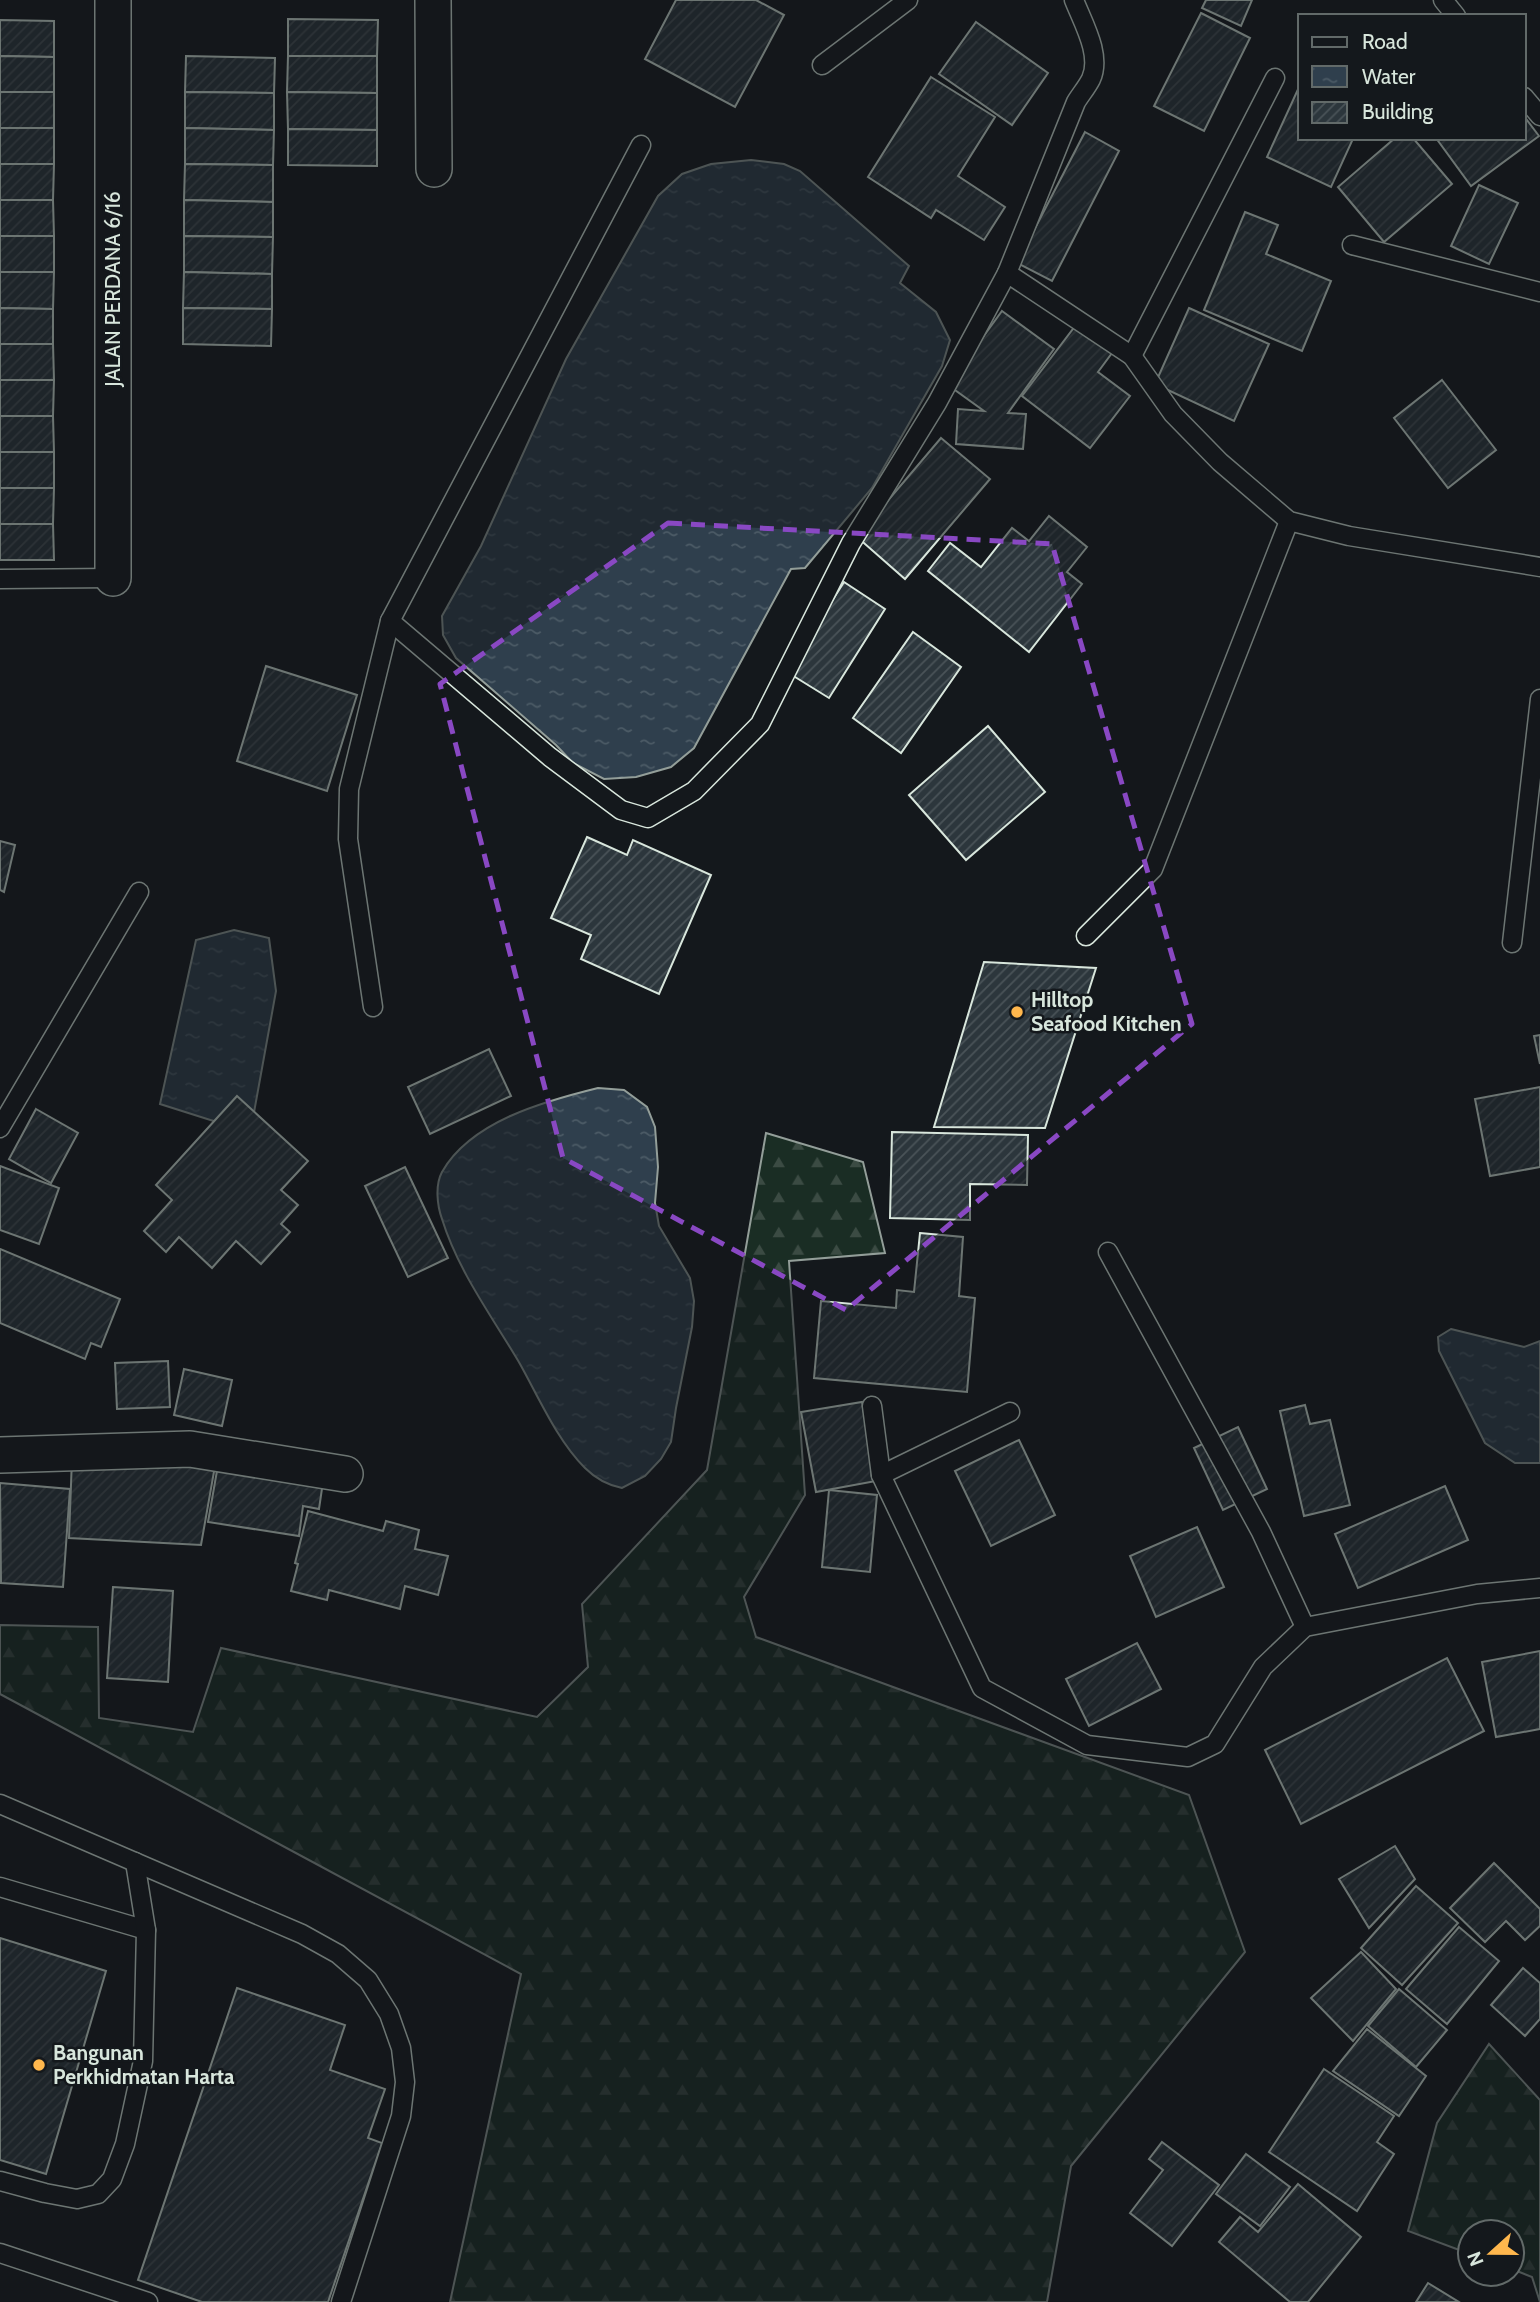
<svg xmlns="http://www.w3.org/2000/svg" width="1540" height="2302" font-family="Cabin,sans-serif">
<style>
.forest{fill:url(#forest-firs);stroke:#939e99;stroke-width:2}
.water{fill:url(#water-ripples);stroke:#939e99;stroke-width:2}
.building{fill:url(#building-hatch);stroke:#d8e6dc;stroke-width:2}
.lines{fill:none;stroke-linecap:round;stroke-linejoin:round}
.service-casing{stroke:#d8e6dc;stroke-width:21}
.minor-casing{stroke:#d8e6dc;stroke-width:38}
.service{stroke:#14181c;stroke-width:18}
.minor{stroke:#14181c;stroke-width:35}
.marked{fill:none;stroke:#8948c3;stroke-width:5;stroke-dasharray:14 9;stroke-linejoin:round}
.poi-dot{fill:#ffb74d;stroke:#14181c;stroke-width:2.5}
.labels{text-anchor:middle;stroke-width:5;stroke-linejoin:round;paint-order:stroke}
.street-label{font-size:21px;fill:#d8e6dc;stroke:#14181c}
.poi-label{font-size:21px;font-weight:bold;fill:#d8e6dc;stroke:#14181c;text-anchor:start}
</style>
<defs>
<pattern id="forest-firs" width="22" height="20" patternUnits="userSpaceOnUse" patternTransform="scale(1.75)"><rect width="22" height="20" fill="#1a2d24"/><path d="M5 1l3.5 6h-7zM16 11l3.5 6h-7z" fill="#3b4b43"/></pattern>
<pattern id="water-ripples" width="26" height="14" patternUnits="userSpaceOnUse" patternTransform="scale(1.75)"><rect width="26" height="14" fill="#2f3f4d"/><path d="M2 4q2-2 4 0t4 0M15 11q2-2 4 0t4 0" fill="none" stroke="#4c5b66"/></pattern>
<pattern id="building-hatch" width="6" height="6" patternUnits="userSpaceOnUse" patternTransform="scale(1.75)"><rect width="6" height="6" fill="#2c363c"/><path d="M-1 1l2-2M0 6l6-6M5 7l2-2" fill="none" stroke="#4a5358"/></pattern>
</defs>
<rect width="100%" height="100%" fill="#14181c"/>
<g class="forest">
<polygon points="766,1133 863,1162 885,1253 789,1261 805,1495 744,1597 756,1637 1189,1795 1245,1952 1071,2166 1047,2302 450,2302 521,1974 0,1694 0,1625 98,1627 99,1718 193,1732 221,1648 537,1717 588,1667 582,1604 707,1470"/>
<polygon points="1489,2044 1540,2100 1540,2302 1532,2277 1512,2269 1512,2232 1470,2232 1470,2254 1408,2231 1437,2123"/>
</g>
<g class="water">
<polygon points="751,160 784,164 800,171 909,266 900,283 936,312 950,340 942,366 872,488 805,568 791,569 694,748 671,767 636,777 604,779 573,763 556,745 456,658 443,635 442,616 481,546 566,359 658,196 682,174 711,164"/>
<polygon points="234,930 269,938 276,991 253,1118 226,1125 160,1104 196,940"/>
<path d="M598 1088 624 1090 647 1107 655 1127 658 1167 655 1203 659 1226 690 1278 694 1301 692 1327 676 1408 671 1442 661 1459 645 1476 622 1488C607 1485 596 1479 585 1468 557 1440 539 1398 520 1364 493 1318 458 1271 442 1219 437 1205 435 1185 442 1172 471 1121 545 1101 598 1088Z"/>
<polygon points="1451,1329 1524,1347 1540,1341 1540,1463 1515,1463 1485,1443 1439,1351 1438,1337"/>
</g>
<g class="building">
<polygon points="676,0 756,0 784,15 735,107 645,59"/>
<polygon points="1206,0 1252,0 1241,26 1202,8"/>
<polygon points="1201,13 1250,38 1204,131 1154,106"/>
<polygon points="288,19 378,20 377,56 288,56"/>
<polygon points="0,20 54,21 54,57 0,56"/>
<polygon points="976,22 1048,73 1012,125 939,74"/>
<polygon points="0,56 54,57 54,92 0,92"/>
<polygon points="186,56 275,58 274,93 185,92"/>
<polygon points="288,56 377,56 377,93 287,92"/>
<polygon points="931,77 995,117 958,176 1005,207 984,240 936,210 931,218 868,177"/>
<polygon points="1300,85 1300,138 1347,138 1352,141 1331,187 1267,157"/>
<rect x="0" y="92" width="54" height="36"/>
<polygon points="185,92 274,93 274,130 185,128"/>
<polygon points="287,92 377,93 377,130 288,129"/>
<polygon points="1524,116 1539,136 1471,186 1436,138 1524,138"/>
<rect x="0" y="128" width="54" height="36"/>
<polygon points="185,128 274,130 273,165 185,164"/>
<polygon points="288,129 377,130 377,166 288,165"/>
<polygon points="1085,132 1119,151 1052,281 1017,263"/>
<polygon points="1395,138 1413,138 1452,184 1384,242 1338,187"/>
<polygon points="0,164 54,164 53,200 0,200"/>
<polygon points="185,164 273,165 273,202 184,200"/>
<polygon points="1479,185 1518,203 1489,264 1451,246"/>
<polygon points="0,200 53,200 54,236 0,236"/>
<polygon points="184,200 273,202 273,237 184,236"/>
<polygon points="1245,212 1278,225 1266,254 1331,281 1302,351 1204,310"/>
<rect x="0" y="236" width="54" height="36"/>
<polygon points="184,236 273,237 272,274 184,272"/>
<polygon points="0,272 54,272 53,309 0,308"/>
<polygon points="184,272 272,274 272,309 183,308"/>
<polygon points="0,308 53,309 53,344 0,344"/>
<polygon points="183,308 272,309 271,346 183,344"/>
<polygon points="1189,308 1269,344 1234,421 1155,384"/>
<polygon points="1002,311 1054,349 1008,413 1026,414 1023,449 956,444 958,409 984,411 948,385"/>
<polygon points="1076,325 1112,353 1098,372 1130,396 1090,448 1022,396"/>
<polygon points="0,344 53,344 54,380 0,380"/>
<polygon points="0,380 54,380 53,416 0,416"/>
<polygon points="1442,380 1496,450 1448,488 1394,418"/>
<polygon points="0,416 53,416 54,452 0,452"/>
<polygon points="941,438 990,479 905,579 857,537"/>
<rect x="0" y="452" width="54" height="36"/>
<polygon points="0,488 54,488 53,524 0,524"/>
<polygon points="1049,516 1087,547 1067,572 1082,584 1029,652 928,571 950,543 981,567 1012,528 1029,541"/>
<polygon points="0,524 53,524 54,560 0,560"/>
<polygon points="844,582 885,609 829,698 787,672"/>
<polygon points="913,632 961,667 901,753 853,718"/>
<polygon points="266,666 357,695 327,791 237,761"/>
<polygon points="988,726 1045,792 966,860 909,795"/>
<polygon points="587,837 627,855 633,840 711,875 659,994 581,959 591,935 551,918"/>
<polygon points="0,841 15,845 4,892 0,890"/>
<polygon points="984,962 1096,968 1045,1128 934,1127"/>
<polygon points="1540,1035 1540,1064 1534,1036"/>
<polygon points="489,1049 511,1096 430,1134 408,1087"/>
<polygon points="1540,1087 1540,1167 1490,1176 1475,1099"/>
<polygon points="237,1096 308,1161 281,1190 298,1205 281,1224 290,1232 261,1264 236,1241 212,1268 179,1237 166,1252 144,1231 172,1200 156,1185"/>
<polygon points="36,1109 78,1133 51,1183 9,1159"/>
<polygon points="892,1132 1028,1135 1027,1185 970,1184 970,1220 890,1218"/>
<polygon points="0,1166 59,1188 39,1244 0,1230"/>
<polygon points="405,1167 448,1258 408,1277 365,1186"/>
<polygon points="920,1233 963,1237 959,1296 975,1298 967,1392 814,1378 821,1301 896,1308 897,1290 914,1292"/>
<polygon points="0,1249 120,1299 101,1347 91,1343 85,1359 0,1323"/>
<polygon points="168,1361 170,1407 117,1409 115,1363"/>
<polygon points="184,1369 232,1380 222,1426 174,1415"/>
<polygon points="862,1402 876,1481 816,1492 801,1412"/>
<polygon points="1305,1405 1310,1424 1330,1420 1350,1505 1304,1516 1280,1411"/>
<polygon points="1238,1427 1267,1489 1223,1510 1194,1448"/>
<polygon points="1019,1440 1055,1515 991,1546 955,1471"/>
<polygon points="72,1458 215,1466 201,1545 69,1538"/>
<polygon points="218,1465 324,1475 319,1509 303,1506 299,1536 208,1522"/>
<polygon points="0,1483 70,1489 63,1587 1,1583"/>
<polygon points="1445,1486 1468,1540 1358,1588 1335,1534"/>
<polygon points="829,1490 877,1495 870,1572 822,1567"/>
<polygon points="308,1511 383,1531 386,1521 419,1530 415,1549 448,1556 438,1595 405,1586 400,1609 329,1590 327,1600 291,1591 298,1564 295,1563"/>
<polygon points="1197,1527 1224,1587 1156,1617 1130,1556"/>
<polygon points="113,1587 173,1591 168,1682 107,1678"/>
<polygon points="1137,1643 1161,1689 1089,1726 1066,1679"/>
<polygon points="1540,1651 1540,1729 1496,1737 1482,1662"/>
<polygon points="1447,1658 1484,1731 1301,1824 1265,1750"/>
<polygon points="1395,1846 1415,1879 1369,1928 1339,1879"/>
<polygon points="1494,1863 1540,1909 1540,1926 1525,1940 1506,1921 1485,1942 1450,1908"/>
<polygon points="1416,1886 1458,1923 1402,1985 1361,1948"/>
<polygon points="1459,1927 1499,1961 1447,2024 1406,1989"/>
<polygon points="0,1938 106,1971 46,2174 0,2160"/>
<polygon points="1361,1952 1396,1989 1353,2041 1311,1998"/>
<polygon points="1523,1968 1540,1983 1540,2019 1525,2036 1491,2005"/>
<polygon points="237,1988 345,2025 330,2070 385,2089 368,2138 382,2143 328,2302 202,2302 138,2280"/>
<polygon points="1399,1989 1447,2030 1416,2067 1368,2026"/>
<polygon points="1367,2029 1426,2076 1399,2116 1333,2071"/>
<polygon points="1324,2069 1394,2116 1377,2142 1394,2154 1357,2211 1269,2152"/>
<polygon points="1162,2142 1219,2185 1172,2246 1130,2213 1163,2170 1149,2159"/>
<polygon points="1246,2154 1290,2187 1260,2226 1216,2194"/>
<polygon points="1298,2184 1361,2237 1308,2302 1290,2302 1219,2242 1240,2217 1258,2232"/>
<polygon points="1428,2283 1459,2302 1416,2302"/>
</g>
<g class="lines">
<defs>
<g id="service">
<polyline points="1443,0 1456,16"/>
<polyline points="822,65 908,0"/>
<polyline points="1524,97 1540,116"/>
<polyline points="1352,245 1540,292"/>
<path d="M1007 273 1076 102C1081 94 1087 87 1091 79 1102 55 1083 23 1074 0"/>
<polyline points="1132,356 1275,78"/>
<polyline points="0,579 113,578"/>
<polyline points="390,621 641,145"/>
<polyline points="1086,936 1153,869 1289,521"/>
<polyline points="1512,943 1540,699"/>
<polyline points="373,1007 348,839 349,789 390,621 550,757 621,810 648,818 694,791 760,724 851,543 937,403 1007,273 1132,356 1173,414 1220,462 1289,521 1349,536 1540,567"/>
<polyline points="0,1128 139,892"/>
<polyline points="1108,1252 1261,1532 1305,1627"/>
<polyline points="872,1406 881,1475 982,1688 1087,1745 1188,1757 1215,1744 1263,1667 1305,1627 1477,1594 1540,1588"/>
<polyline points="881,1475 1010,1412"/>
<polyline points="0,1804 302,1934 338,1954 368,1980 389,2014 401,2048 405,2082 401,2116 341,2302"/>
<polyline points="0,1887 146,1930"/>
<polyline points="0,2181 45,2193 77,2199 98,2194 112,2179 125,2144 143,2061 146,1930 135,1862"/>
<polyline points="0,2253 148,2302"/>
</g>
<g id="minor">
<polyline points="433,0 434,169"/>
<polyline points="113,578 113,0"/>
<polyline points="0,1455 190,1449 345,1474"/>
</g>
</defs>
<use href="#service" class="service-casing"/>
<use href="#minor" class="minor-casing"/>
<use href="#service" class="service"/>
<use href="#minor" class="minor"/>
</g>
<path d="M0 0H1540V2302H0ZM668 523 1052 544 1192 1024 846 1310 563 1158 440 684Z" fill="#14181c" fill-opacity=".55" fill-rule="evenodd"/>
<path class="marked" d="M668 523 1052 544 1192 1024 846 1310 563 1158 440 684Z"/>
<g class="poi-dot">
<circle cx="1017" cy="1012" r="7"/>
<circle cx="39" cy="2065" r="7"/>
</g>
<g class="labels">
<g class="street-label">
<text transform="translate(113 289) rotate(-90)" y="7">JALAN PERDANA 6/16</text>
</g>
<g class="poi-label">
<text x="1031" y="1007">Hilltop<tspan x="1031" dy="24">Seafood Kitchen</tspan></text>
<text x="53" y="2060">Bangunan<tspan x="53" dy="24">Perkhidmatan Harta</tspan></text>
</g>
</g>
<rect x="1298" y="14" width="228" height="126" fill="#14181c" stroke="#626a69" stroke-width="2"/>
<rect x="1312" y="37" width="35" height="10" fill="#14181c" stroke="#626a69" stroke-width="2"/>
<text x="1362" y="49" font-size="21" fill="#d8e6dc">Road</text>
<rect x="1312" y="66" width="35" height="21" fill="url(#water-ripples)" stroke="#626a69" stroke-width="2"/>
<text x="1362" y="84" font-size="21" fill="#d8e6dc">Water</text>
<rect x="1312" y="102" width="35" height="21" fill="url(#building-hatch)" stroke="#626a69" stroke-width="2"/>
<text x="1362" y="119" font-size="21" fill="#d8e6dc">Building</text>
<g transform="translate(1491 2253) rotate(249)"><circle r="33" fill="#14181c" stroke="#626a69" stroke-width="2"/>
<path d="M0-5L12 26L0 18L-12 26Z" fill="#ffb74d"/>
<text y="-10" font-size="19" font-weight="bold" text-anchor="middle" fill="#d8e6dc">N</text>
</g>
</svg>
